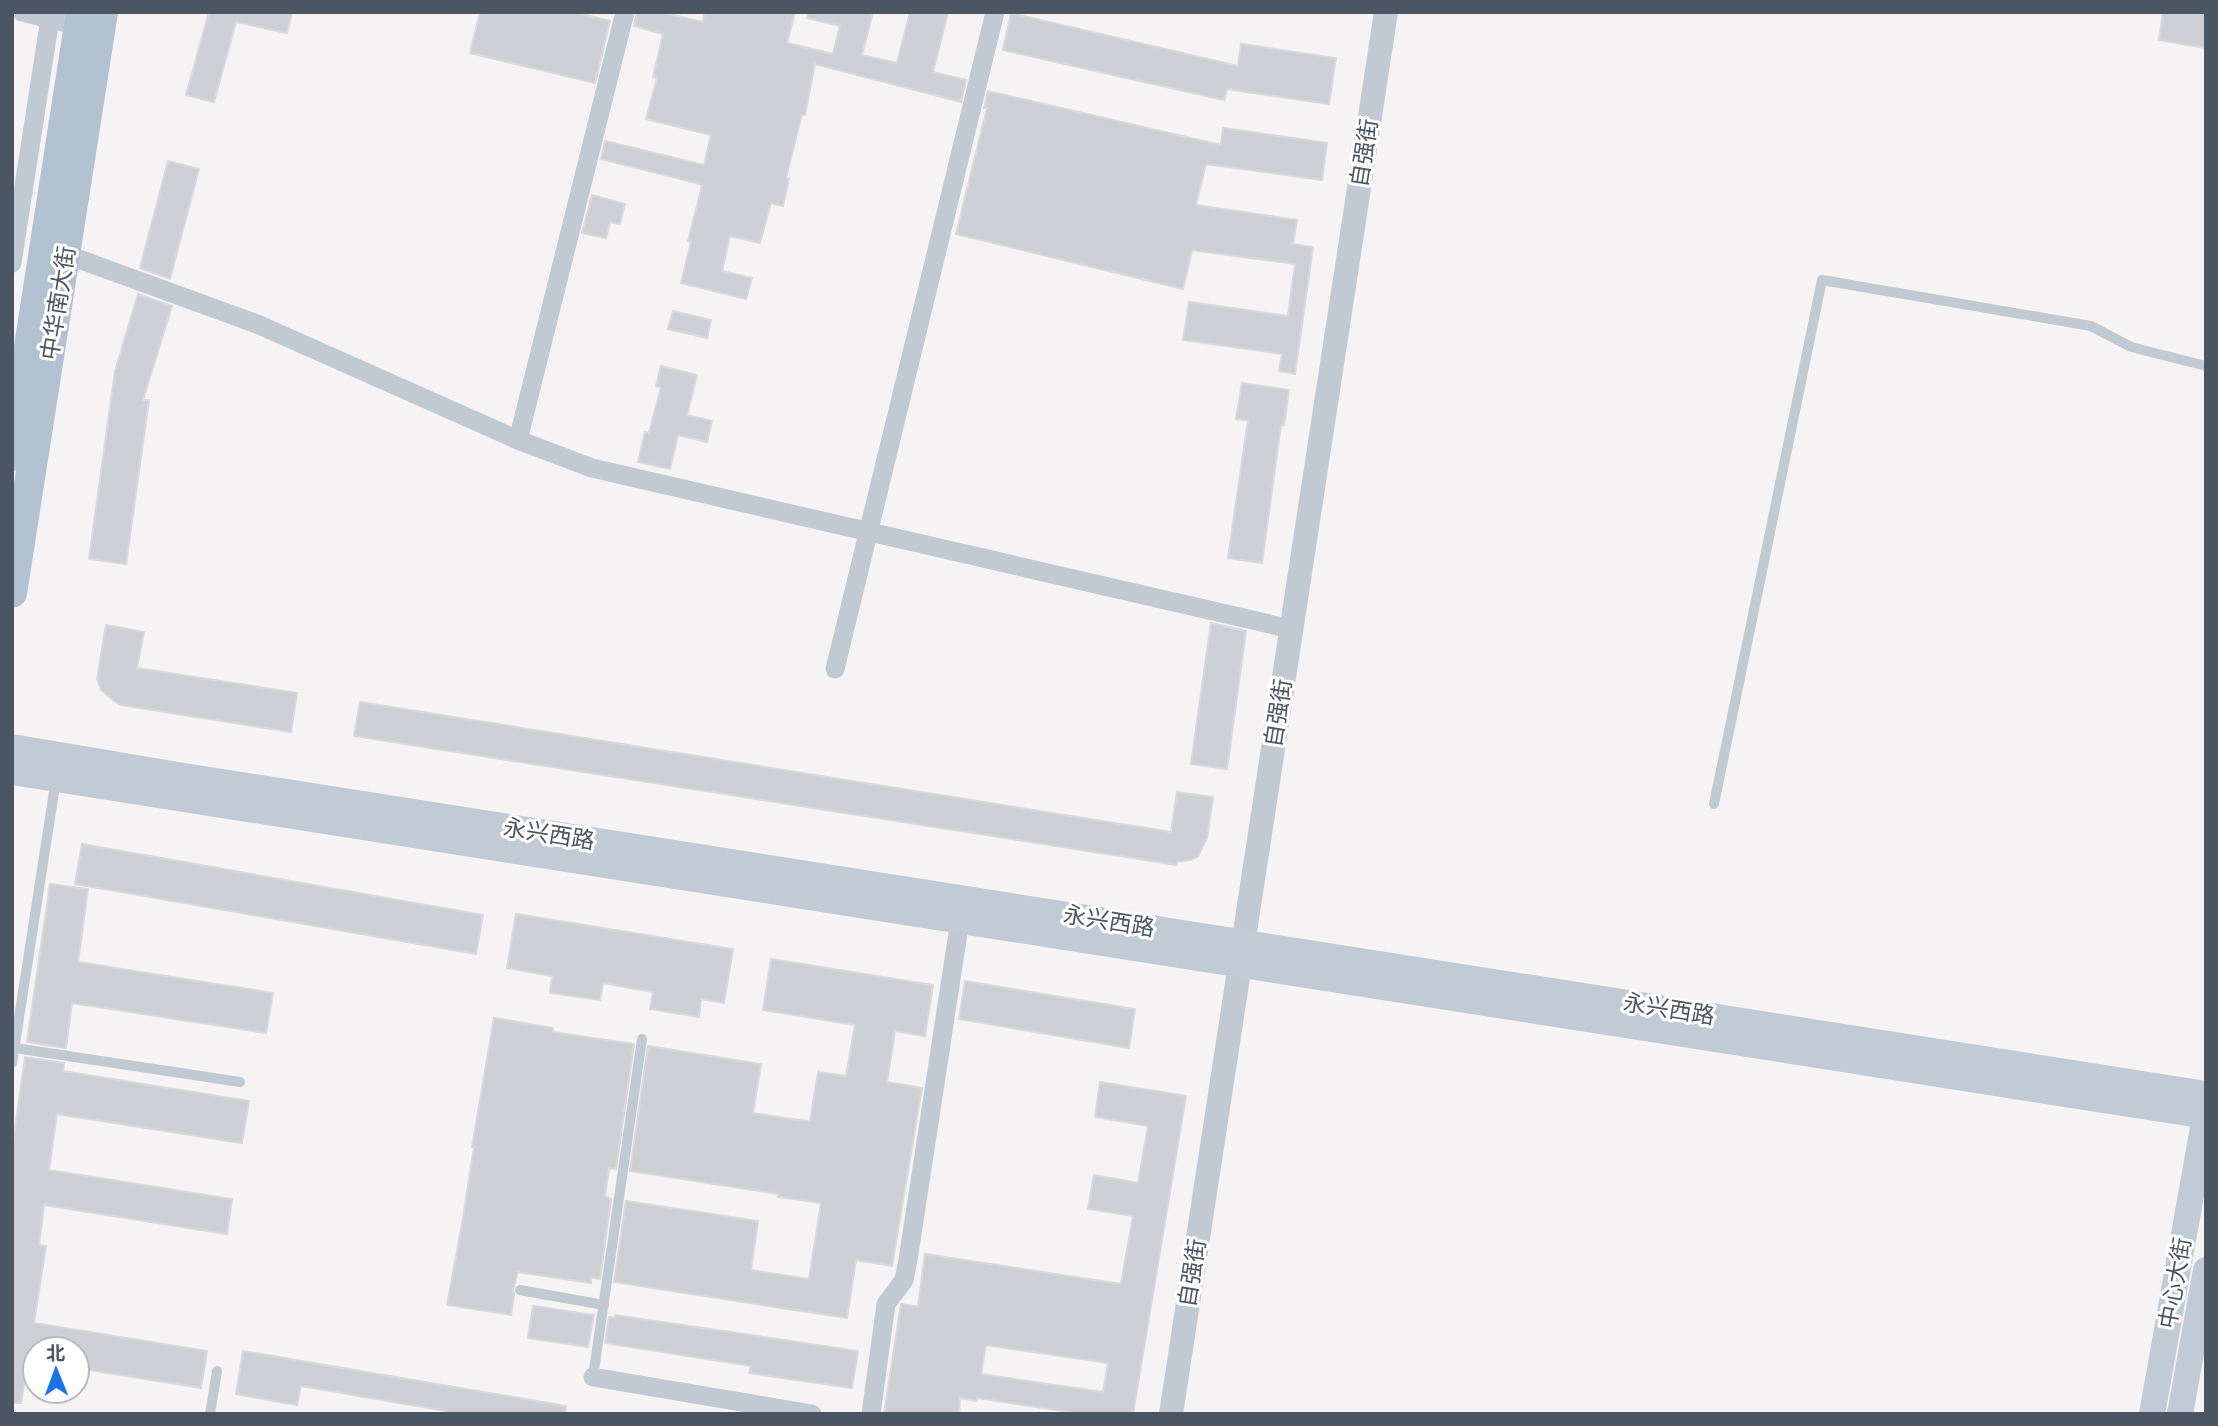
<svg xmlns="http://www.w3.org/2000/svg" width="2218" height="1426" font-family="Rubik,'Noto Sans SC',sans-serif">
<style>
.building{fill:#cdcfd5;stroke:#d7d9de;stroke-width:2;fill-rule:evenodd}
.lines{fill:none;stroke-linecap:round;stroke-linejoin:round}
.service{stroke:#c1cad2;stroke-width:10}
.minor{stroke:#c1cad2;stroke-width:19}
.tertiary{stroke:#c1cad2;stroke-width:24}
.secondary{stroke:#c1cbd6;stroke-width:26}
.primary{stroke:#b3c2d1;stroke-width:30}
.labels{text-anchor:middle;stroke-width:6;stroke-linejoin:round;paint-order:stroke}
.street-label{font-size:23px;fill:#4a5661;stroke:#fff}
</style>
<rect width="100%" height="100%" fill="#f5f3f3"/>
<g class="building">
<polygon points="209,12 292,12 287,33 236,22 214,102 186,95"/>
<polygon points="480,12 575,12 610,21 595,83 470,53"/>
<polygon points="637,12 661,12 703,22 704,12 795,12 787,43 833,54 840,26 807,18 808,12 873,12 862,55 897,63 910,12 948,12 933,72 966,80 961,102 815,64 805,115 802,114 786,178 789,179 783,206 771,203 760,243 730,236 722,271 752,278 746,299 681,283 691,242 688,241 702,186 700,184 601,159 605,141 704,165 711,135 646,119 657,78 653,77 663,34 634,26"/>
<polygon points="2163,12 2206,12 2206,48 2159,40"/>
<polygon points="1011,13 1238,66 1241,44 1336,58 1329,104 1227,89 1224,100 1003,50"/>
<polygon points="988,91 1221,145 1223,128 1327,143 1322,180 1206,164 1196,205 1297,220 1293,244 1313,247 1295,374 1279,371 1282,354 1183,340 1189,302 1288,316 1295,264 1192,250 1183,289 956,234 987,108 984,108"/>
<polygon points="168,161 199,169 170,279 140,268"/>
<polygon points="592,195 625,204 620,224 610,222 606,238 582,233"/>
<polygon points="138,294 172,306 143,400 149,400 126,564 89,559 115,371"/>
<polygon points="673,311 711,320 707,338 668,329"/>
<polygon points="661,366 697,375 687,415 712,421 707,442 678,435 670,469 638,462 645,432 649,433 661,387 656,386"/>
<polygon points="1242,383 1289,390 1284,425 1281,425 1262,563 1228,558 1248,420 1236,419"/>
<polygon points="1211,623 1246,631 1227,769 1191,764"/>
<polygon points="106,625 144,632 137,668 297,693 291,732 121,705 113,700 101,690 97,679"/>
<polygon points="360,702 1171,832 1177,792 1213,797 1207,838 1198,856 1191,860 1177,862 1177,865 354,736"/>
<polygon points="82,844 483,915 476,954 75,884"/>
<polygon points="50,884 88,889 78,962 273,993 266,1033 72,1003 66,1048 27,1042"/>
<polygon points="516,914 733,949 724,1003 701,999 699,1017 650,1009 653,992 603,983 600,1000 550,993 552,976 507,968"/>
<polygon points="771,959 933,985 925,1036 895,1031 887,1082 922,1088 892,1266 856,1260 847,1318 614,1282 626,1201 758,1221 751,1270 809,1279 821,1203 778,1197 779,1194 630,1171 648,1046 761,1064 753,1113 792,1119 810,1121 818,1072 846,1076 855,1025 763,1010"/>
<polygon points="965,981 1135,1009 1129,1048 959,1019"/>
<polygon points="494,1018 553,1028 553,1032 634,1044 616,1169 609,1168 605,1196 611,1199 600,1279 591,1278 591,1283 518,1272 513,1289 514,1295 511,1315 447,1305 462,1224 474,1147 472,1147"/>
<polygon points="25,1057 64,1063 63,1071 249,1101 242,1143 57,1114 49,1170 232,1199 227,1234 44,1205 39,1245 46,1246 34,1323 207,1351 201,1388 77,1368 77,1349 35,1349 35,1361 28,1360 21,1403 12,1403 12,1150"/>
<path d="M1100 1082 1186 1096 1133 1414H1083L977 1398V1401L960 1398 959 1414H884L901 1304 918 1307 925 1254 1121 1284 1133 1216 1088 1209 1094 1175 1138 1183 1148 1126 1095 1117ZM986 1345 1108 1363 1103 1392 981 1374Z"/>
<polygon points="533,1306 594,1315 588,1347 528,1338"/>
<polygon points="615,1315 858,1351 852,1388 749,1373 751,1366 605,1343 609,1317 615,1318"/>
<polygon points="243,1351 566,1406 565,1414 445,1414 446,1411 301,1386 297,1405 236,1394"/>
</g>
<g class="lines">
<g class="service">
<polyline points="1714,804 1822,280 2091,326 2131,347 2206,366"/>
<polyline points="15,1048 240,1082"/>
<polyline points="12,1063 56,779"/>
<polyline points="520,1290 604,1305"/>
<polyline points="593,1377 642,1039"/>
<polyline points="210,1414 217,1371"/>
</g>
<g class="minor">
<polyline points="22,12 79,26"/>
<polyline points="65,254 257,324 518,440 592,468 1291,629"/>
<polyline points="12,263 51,12"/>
<polyline points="518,440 625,12"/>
<polyline points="835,669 995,12"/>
<polyline points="593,1377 812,1414"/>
<polyline points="871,1414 886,1304 904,1280 908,1260 960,920"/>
</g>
<polyline class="tertiary" points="1171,1414 1386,12"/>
<g class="secondary">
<polyline points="12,747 184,776 2206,1094"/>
<polyline points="12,772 2206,1116"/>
<polyline points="2152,1414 2206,1111"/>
<polyline points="2180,1414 2206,1270"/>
</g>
<g class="primary">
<polyline points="12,456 81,12"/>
<polyline points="12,593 103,12"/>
</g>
</g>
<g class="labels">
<g class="street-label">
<text transform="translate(1364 153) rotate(-81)" y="8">自强街</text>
<text transform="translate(58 303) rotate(-81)" y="8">中华南大街</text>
<text transform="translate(1278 713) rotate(-81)" y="8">自强街</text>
<text transform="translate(549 834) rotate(9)" y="8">永兴西路</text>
<text transform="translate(1109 921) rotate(9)" y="8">永兴西路</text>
<text transform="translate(1669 1009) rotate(9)" y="8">永兴西路</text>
<text transform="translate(1192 1273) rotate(-81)" y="8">自强街</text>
<text transform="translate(2175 1283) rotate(-80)" y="8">中心大街</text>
</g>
</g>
<rect width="2218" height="1426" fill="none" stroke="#4a5661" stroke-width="28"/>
<g transform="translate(56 1370) rotate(359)"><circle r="33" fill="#ffffff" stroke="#b7bbc0" stroke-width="2"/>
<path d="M0-5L12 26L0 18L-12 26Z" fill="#1a73e8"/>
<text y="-10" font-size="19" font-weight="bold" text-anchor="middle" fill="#4a5661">北</text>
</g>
</svg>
